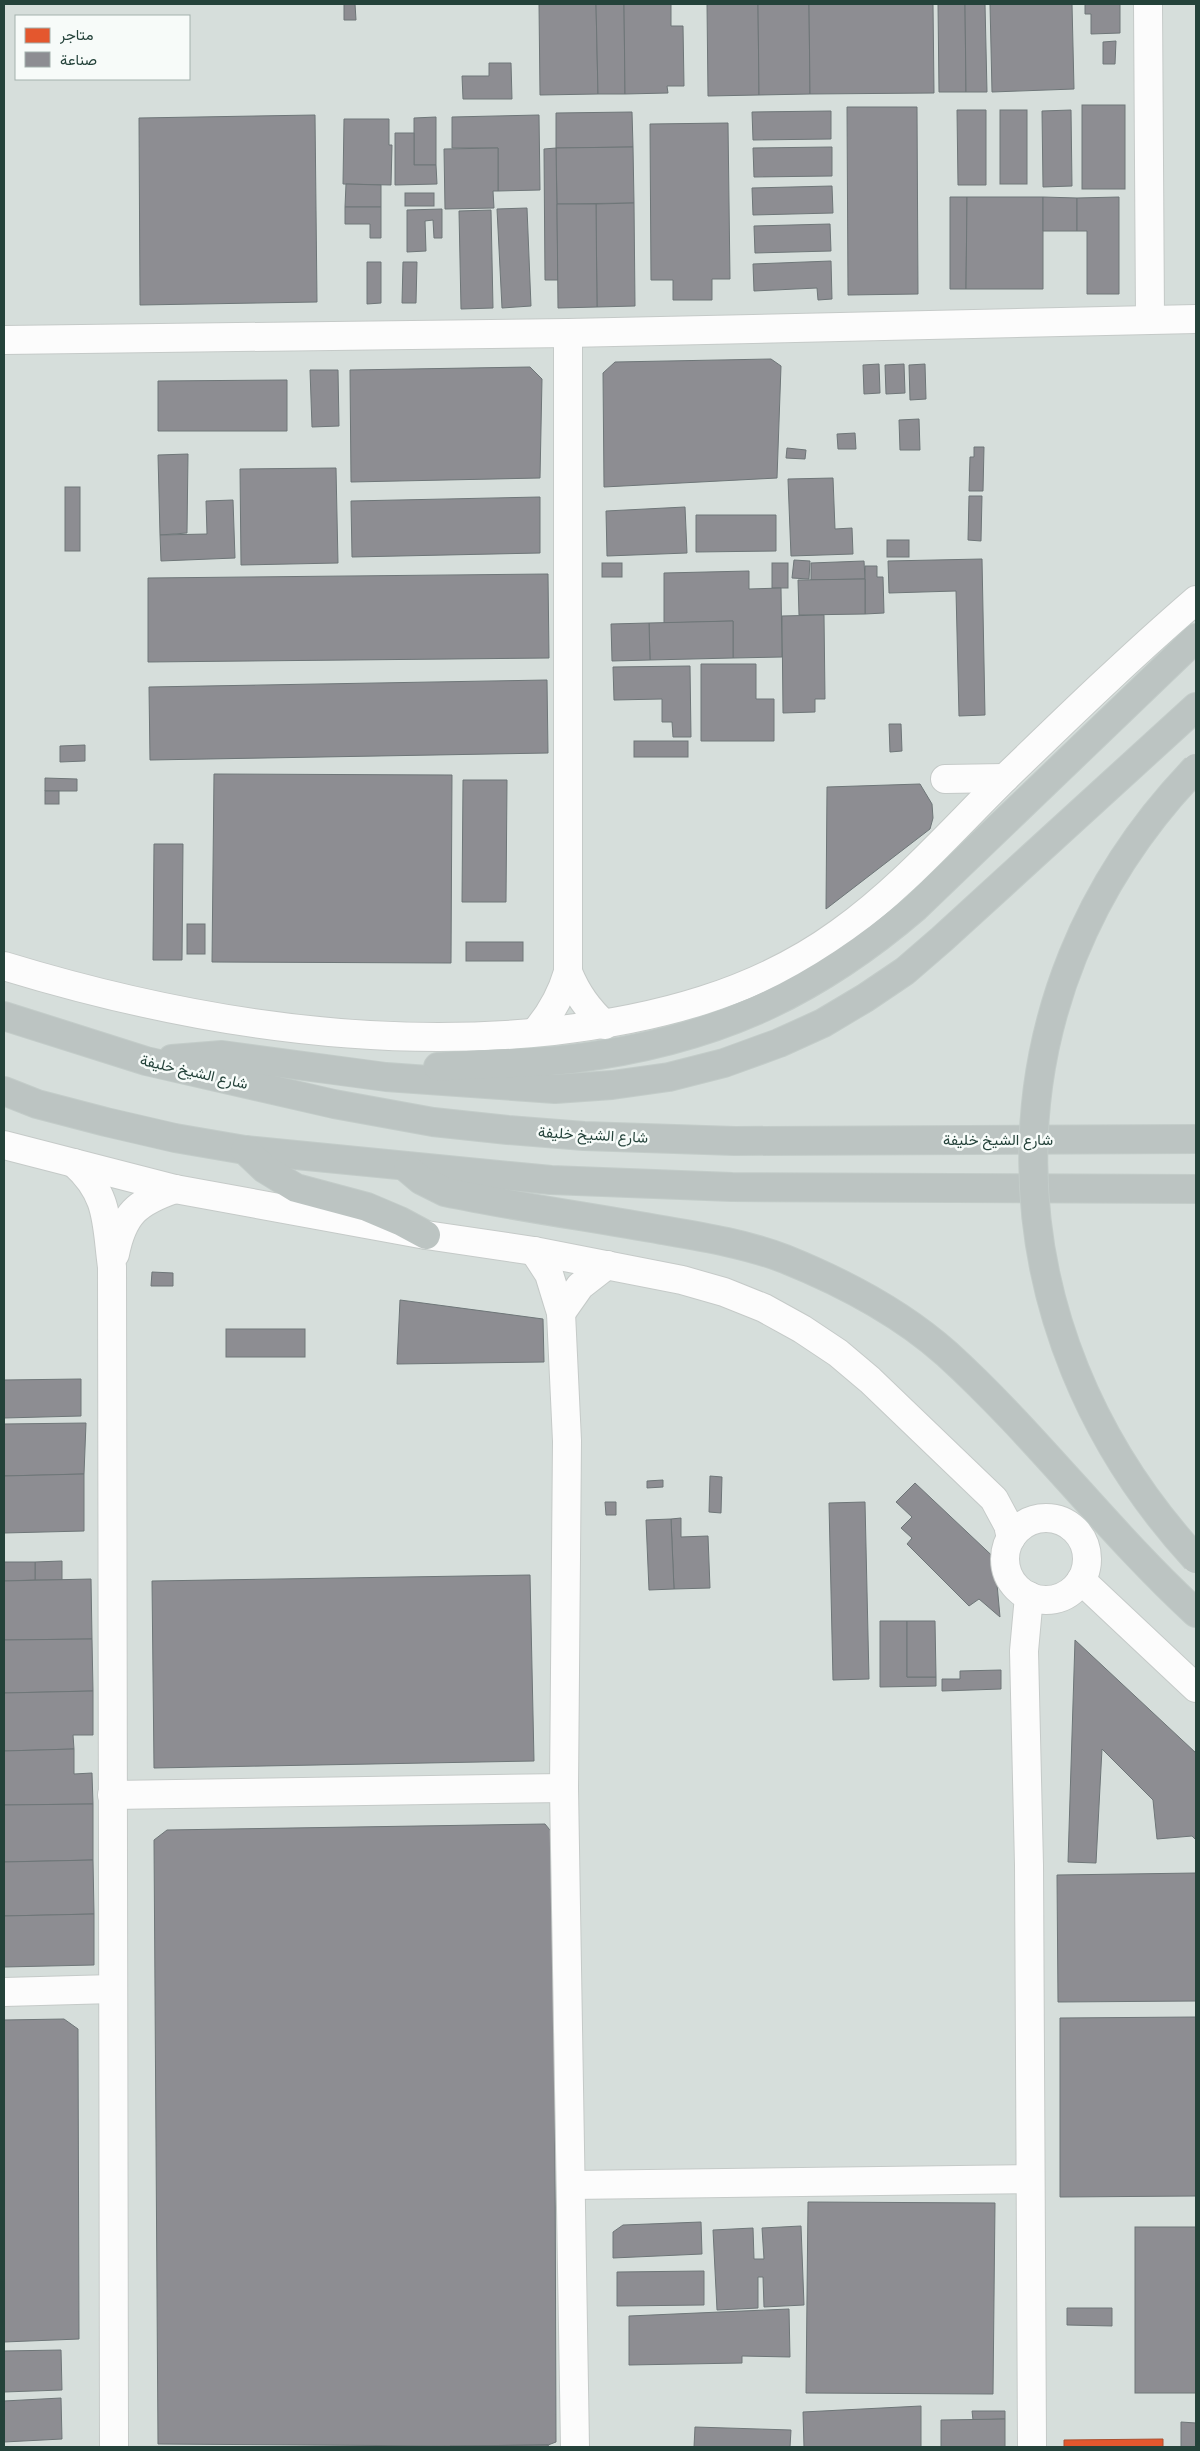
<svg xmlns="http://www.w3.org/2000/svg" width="1200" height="2451" font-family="Figtree,Vazirmatn,sans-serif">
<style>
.built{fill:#d6dedb;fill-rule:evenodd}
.shops{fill:#e4572e;stroke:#aa5132}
.industry{fill:#8d8d92;stroke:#6e7678}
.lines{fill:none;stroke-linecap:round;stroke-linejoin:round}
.minor-casing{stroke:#c5cac8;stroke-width:30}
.highway-casing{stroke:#c3ccc9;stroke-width:30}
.minor{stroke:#fcfcfc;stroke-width:28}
.highway{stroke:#bcc4c2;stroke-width:28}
.highway-bridge-casing{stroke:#c3ccc9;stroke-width:30;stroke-linecap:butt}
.highway-bridge{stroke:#bcc4c2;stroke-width:28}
.labels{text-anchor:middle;stroke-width:5;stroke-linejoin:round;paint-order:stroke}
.street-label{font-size:15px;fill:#24423a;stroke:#f7fbf9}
</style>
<rect width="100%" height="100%" fill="#e8edeb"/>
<path class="built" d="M4 4H1196V2447H4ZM16 16H189V79H16Z"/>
<polygon class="shops" points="1163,2439 1163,2447 1064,2447 1064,2440"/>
<g class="industry">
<polygon points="344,4 355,4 356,20 344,20"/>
<polygon points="539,4 596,4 598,94 540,95"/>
<polygon points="596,4 624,4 625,94 598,94"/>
<polygon points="624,4 671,4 671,26 683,26 684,86 667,86 668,93 625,94"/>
<polygon points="707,4 758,4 759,95 708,96"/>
<polygon points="758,4 809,4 810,94 759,95"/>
<polygon points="809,4 933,4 934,93 810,94"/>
<polygon points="938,4 965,4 966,92 939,92"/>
<polygon points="965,4 985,4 987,92 966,92"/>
<polygon points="990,4 1072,4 1074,89 992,92"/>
<polygon points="1085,4 1120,4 1120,33 1091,34 1091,14 1085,14"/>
<polygon points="1116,41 1115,64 1103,64 1103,42"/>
<polygon points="489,63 511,63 512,99 463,99 462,76 489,76"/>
<rect x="1082" y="105" width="43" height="84"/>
<polygon points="847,107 917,107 918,294 848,295"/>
<polygon points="957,110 986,110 986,185 958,185"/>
<rect x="1000" y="110" width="27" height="74"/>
<polygon points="1071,110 1072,186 1043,187 1042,111"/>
<polygon points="831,111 831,139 753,140 752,112"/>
<polygon points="632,112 633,147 556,148 556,113"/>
<polygon points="315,115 317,302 140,305 139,118"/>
<polygon points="539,115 540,190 498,191 498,148 452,148 452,117"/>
<polygon points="436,117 436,165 414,165 414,118"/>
<polygon points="344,119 389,119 389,145 392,145 391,185 343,184"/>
<polygon points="728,123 730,279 712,279 712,300 673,300 673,280 651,280 650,124"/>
<polygon points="395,133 414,133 414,165 436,165 437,184 395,185"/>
<polygon points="633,147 634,203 557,204 556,148"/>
<polygon points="832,147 832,176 754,177 753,148"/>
<polygon points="498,148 498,191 493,191 494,208 445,209 444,149"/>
<polygon points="556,148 558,280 545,280 544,149"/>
<polygon points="346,184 381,185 381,207 345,207"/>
<polygon points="832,186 833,213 753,215 752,188"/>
<rect x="405" y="193" width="29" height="13"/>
<polygon points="950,197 967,197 966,289 950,289"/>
<polygon points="967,197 1043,197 1043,289 966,289"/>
<polygon points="1043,197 1077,198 1077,231 1043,231"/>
<polygon points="1119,197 1119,294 1087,294 1087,231 1077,231 1077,198"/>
<polygon points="634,203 635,306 597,307 596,204"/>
<polygon points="557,204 596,204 597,307 558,308"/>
<polygon points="345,207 381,207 381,238 370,238 370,224 345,224"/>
<polygon points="527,208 531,306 502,308 497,209"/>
<polygon points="442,209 442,238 434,238 433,220 425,221 426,251 407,252 407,210"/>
<polygon points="491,210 493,308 461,309 459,211"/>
<polygon points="830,224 831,251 755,253 754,226"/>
<polygon points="831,261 832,299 818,300 817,288 754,291 753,264"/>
<polygon points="367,262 381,262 381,303 367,304"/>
<polygon points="403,262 417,262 416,303 402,303"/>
<polygon points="771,359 781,366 777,478 604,487 603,373 615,362"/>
<polygon points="879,364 880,393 864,394 863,365"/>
<polygon points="904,364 905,393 886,394 885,365"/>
<polygon points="925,364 926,399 910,400 909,365"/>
<polygon points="530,367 542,379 540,478 351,482 350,370"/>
<polygon points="310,370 338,370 339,426 312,427"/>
<polygon points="287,380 287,431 158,431 158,381"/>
<polygon points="919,419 920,450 900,450 899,420"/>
<polygon points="855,433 856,449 838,449 837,434"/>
<polygon points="974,447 984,447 983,491 969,491 970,457 974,457"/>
<polygon points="787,448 806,450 805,459 786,458"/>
<polygon points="188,454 187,533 160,535 158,455"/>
<polygon points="336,468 338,563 241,565 240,469"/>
<polygon points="833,478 835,529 852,528 853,554 791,556 788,479"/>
<rect x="65" y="487" width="15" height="64"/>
<polygon points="969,496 982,496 981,541 968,540"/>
<polygon points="540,497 540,553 352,557 351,501"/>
<polygon points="233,500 235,558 161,561 160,535 207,534 206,501"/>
<polygon points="685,507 687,553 607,556 606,511"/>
<polygon points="696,515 776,515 776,551 696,552"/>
<rect x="887" y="540" width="22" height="17"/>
<polygon points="982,559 985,715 959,716 956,591 889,593 888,561"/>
<polygon points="794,560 810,561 809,579 792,578"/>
<polygon points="864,561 865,579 811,580 811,563"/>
<rect x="602" y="563" width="20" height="14"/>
<rect x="772" y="563" width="16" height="25"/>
<polygon points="865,566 877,566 877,577 883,577 884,613 865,614"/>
<polygon points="749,571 749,589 781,588 782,657 733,658 733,621 664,623 664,573"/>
<polygon points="548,574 549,658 148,662 148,578"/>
<polygon points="865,579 865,614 799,615 798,580"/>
<polygon points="824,615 825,699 815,699 815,712 783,713 782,616"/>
<polygon points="733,621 733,658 650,660 649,623"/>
<polygon points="649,623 650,660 612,661 611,624"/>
<polygon points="701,664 756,664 756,699 774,699 774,741 701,741"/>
<polygon points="690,666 691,737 673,737 672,722 662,722 662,699 614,700 613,667"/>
<polygon points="547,680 548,753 150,760 149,687"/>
<polygon points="889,724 901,724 902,751 890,752"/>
<rect x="634" y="741" width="54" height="16"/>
<polygon points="85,745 85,761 60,762 60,746"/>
<polygon points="214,774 452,775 451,963 212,962"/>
<polygon points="45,778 77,779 77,791 45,791"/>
<polygon points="463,780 507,780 506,902 462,902"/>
<polygon points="920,784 932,804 933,818 930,829 826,909 827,787"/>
<rect x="45" y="791" width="14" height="13"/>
<polygon points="154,844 183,844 182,960 153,960"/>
<rect x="187" y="924" width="18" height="30"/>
<rect x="466" y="942" width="57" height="19"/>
<polygon points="152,1272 173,1273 173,1286 151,1286"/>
<polygon points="400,1300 543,1319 544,1362 397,1364"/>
<rect x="226" y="1329" width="79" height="28"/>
<polygon points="81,1379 81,1416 4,1418 4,1380"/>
<polygon points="86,1423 84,1474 4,1476 4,1424"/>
<polygon points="84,1474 84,1531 4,1533 4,1476"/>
<polygon points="710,1476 722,1477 721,1513 709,1512"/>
<polygon points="663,1480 663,1487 647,1488 647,1481"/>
<polygon points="915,1483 1003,1566 996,1573 1000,1617 979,1599 969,1606 907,1544 912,1538 901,1528 912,1517 896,1502"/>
<polygon points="605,1502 616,1502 616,1515 606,1515"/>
<polygon points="865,1502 869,1679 833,1680 829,1503"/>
<polygon points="681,1518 681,1537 708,1536 710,1588 674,1589 671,1519"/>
<polygon points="671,1519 674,1589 649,1590 646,1520"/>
<polygon points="62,1561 62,1580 35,1580 35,1562"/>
<polygon points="4,1562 35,1562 35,1580 4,1581"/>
<polygon points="530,1575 534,1761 154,1768 152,1581"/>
<polygon points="91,1579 92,1639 4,1640 4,1581"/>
<polygon points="880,1621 907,1621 907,1677 936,1677 936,1686 880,1687"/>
<polygon points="907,1621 935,1621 936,1677 907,1677"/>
<polygon points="92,1639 93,1691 4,1693 4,1640"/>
<polygon points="1075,1640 1196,1753 1196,1840 1192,1836 1157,1839 1153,1800 1102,1749 1096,1863 1068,1862"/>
<polygon points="1001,1670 1001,1689 942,1691 942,1679 960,1679 960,1671"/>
<polygon points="93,1691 93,1735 73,1735 74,1749 4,1751 4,1693"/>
<polygon points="74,1749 74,1774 92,1773 93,1804 4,1805 4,1751"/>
<polygon points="93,1804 93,1860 4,1862 4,1805"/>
<polygon points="545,1824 554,1835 556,2442 548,2445 450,2446 158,2444 154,1840 167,1830"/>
<polygon points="93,1860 94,1914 4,1916 4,1862"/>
<polygon points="1196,1873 1196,2001 1058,2002 1057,1875"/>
<polygon points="94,1914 94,1965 4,1967 4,1916"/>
<polygon points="1196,2017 1196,2196 1060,2197 1060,2018"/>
<polygon points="64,2019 78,2029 79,2339 4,2342 4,2020"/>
<polygon points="808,2202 995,2203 993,2394 806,2393"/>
<polygon points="701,2222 702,2254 613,2258 613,2232 623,2225"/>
<polygon points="801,2226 804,2305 764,2307 763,2277 758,2277 758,2308 717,2310 713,2230 753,2228 754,2259 764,2259 762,2228"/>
<rect x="1135" y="2227" width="61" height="166"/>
<polygon points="704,2271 704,2305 617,2306 617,2272"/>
<polygon points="1067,2308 1112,2308 1112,2326 1067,2325"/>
<polygon points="789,2309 790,2357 742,2356 742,2363 629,2365 629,2316"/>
<polygon points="61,2350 62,2390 4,2392 4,2351"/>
<polygon points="61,2398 62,2439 4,2442 4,2401"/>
<polygon points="921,2406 921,2447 804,2447 803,2412"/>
<polygon points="972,2411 1005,2411 1005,2419 973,2420"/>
<polygon points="1005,2419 1005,2447 941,2447 941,2420"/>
<polygon points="1181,2422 1196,2423 1196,2447 1181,2447"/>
<polygon points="695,2427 791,2430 790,2447 694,2447"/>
<polygon points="548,2445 549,2447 450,2447 450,2446"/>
</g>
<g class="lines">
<defs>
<g id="minor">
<polyline points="1148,4 1150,319"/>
<polyline points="4,340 568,333 1196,319"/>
<polyline points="945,779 1005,778"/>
<path d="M4 966C181 1020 368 1051 553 1031 655 1019 755 994 839 933 902 888 952 830 1007 776 1069 716 1131 656 1196 600"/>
<path d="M568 972C577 994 588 1009 605 1025"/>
<path d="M535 1032C551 1014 561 996 568 972V333"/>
<polyline points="4,1145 175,1189 426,1235 534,1251 682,1280 724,1292 764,1308 802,1329 838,1353 870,1380 994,1499 1008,1525 1011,1538"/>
<path d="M74 1163C110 1195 106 1224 112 1267L114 2447"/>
<polyline points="534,1251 549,1274 561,1313 567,1441 564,1788 575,2447"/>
<path d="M115 1254C123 1214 137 1202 175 1189"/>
<polyline points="561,1313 580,1286 607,1265"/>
<circle cx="1046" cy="1559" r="41"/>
<polyline points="1081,1580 1196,1688"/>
<polyline points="1029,1596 1024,1651 1029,1865 1032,2447"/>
<polyline points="112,1795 564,1788"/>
<polyline points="4,1992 113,1989"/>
<polyline points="571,2185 1030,2179"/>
</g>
<g id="highway">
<polyline points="4,1016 146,1061 334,1104 433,1122 508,1130 584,1136 735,1141 1196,1139"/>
<polyline points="172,1059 222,1055 386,1077 555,1089 612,1085 669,1077 724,1063 779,1043 823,1023 865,998 905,971 942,939 1196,707"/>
<path d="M438 1067C482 1063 527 1064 571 1059 709 1042 810 998 916 907L1196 638"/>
<polyline points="4,1091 37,1104 106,1122 175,1138 245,1150 551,1180 732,1187 1196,1189"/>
<polyline points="245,1150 265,1169 296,1188 367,1207 400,1221 426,1235"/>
<path d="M408 1169 421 1180 445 1192C517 1207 590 1217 662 1230 703 1237 746 1244 785 1259 842 1282 901 1313 947 1354 1036 1435 1108 1532 1196 1613"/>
</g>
</defs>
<use href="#minor" class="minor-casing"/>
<use href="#highway" class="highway-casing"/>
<use href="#minor" class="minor"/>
<use href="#highway" class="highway"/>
<defs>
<path id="highway-bridge" d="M1196 768C975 997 983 1328 1196 1559"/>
</defs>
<use href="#highway-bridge" class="highway-bridge-casing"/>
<use href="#highway-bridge" class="highway-bridge"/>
</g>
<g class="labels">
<g class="street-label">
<text transform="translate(194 1072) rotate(13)" y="5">شارع الشيخ خليفة</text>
<text transform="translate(593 1135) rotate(3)" y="5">شارع الشيخ خليفة</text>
<text x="998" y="1145">شارع الشيخ خليفة</text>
</g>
</g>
<rect width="1200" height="2451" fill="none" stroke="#24423a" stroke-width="10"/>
<rect x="15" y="15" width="175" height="65" fill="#f7fbf9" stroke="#a3b1ad"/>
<rect x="25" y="28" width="25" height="15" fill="#e4572e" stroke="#a3b1ad"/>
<text x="60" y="40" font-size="15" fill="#24423a">متاجر</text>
<rect x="25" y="52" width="25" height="15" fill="#8d8d92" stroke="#a3b1ad"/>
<text x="60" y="65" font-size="15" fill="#24423a">صناعة</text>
</svg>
